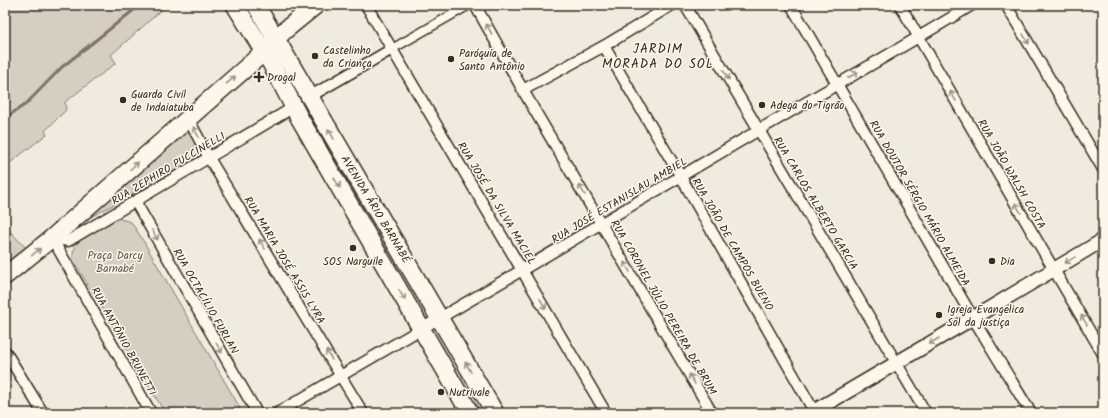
<svg xmlns="http://www.w3.org/2000/svg" width="1108" height="418" font-family="Kalam,sans-serif">
<style>
.green{fill:#d5cec3;stroke:#887c70}
.lines{fill:none;stroke-linecap:round;stroke-linejoin:round}
.stream{stroke:#7f7367;stroke-width:3}
.pedestrian-casing{stroke:#3b2a1e;stroke-width:11}
.minor-casing{stroke:#3b2a1e;stroke-width:13}
.tertiary-casing{stroke:#3b2a1e;stroke-width:16}
.primary-casing{stroke:#3b2a1e;stroke-width:20}
.pedestrian{stroke:#fbf7ec;stroke-width:8}
.minor{stroke:#fbf7ec;stroke-width:10}
.tertiary{stroke:#fbf7ec;stroke-width:13}
.primary{stroke:#fbf7ec;stroke-width:17}
.oneway{stroke:#9b9085}
.poi-dot{fill:#3b2a1e;stroke:#fbf7ec;stroke-width:1.5}
.labels{text-anchor:middle;stroke-width:3;stroke-linejoin:round;paint-order:stroke}
.poi-label{font-size:11px;fill:#3b2a1e;stroke:#fbf7ec;text-anchor:start}
.street-label{font-size:11px;fill:#3b2a1e;stroke:#fbf7ec}
.park-label{font-size:11px;fill:#625347;stroke:#fbf7ec}
.quarter-label{font-size:13px;letter-spacing:1px;fill:#3b2a1e;stroke:#fbf7ec}
</style>
<rect width="100%" height="100%" fill="#f0ebe0"/>
<filter id="ink" filterUnits="userSpaceOnUse"><feTurbulence type="fractalNoise" baseFrequency=".025" numOctaves="2"/><feDisplacementMap in="SourceGraphic" scale="8" xChannelSelector="R" yChannelSelector="G"/><feConvolveMatrix kernelMatrix="1 2 1 2 8 2 1 2 1" color-interpolation-filters="sRGB"/></filter>
<g filter="url(#ink)">
<g class="green">
<polygon points="5,5 167,5 111,55 116,63 65,102 66,110 45,131 47,134 5,167"/>
<polygon points="187,125 204,155 78,224"/>
<polygon points="117,218 131,222 141,237 240,408 239,413 165,413 73,260 73,252 79,240"/>
<polygon points="5,226 28,250 5,267"/>
</g>
<g class="lines">
<polyline class="stream" points="5,118 26,104 62,67 140,5"/>
<defs>
<polyline id="pedestrian" points="392,49 469,5"/>
<g id="minor">
<polyline points="366,5 606,413"/>
<polyline points="475,5 528,99 712,413"/>
<polyline points="685,5 926,413"/>
<polyline points="791,5 973,318 1031,413"/>
<polyline points="900,5 1103,354"/>
<polyline points="1006,5 1103,169"/>
<polyline points="604,46 681,177 815,413"/>
<polyline points="523,90 604,46 672,5"/>
<polyline points="309,97 392,49"/>
<polyline points="188,118 209,158 363,413"/>
<polyline points="135,201 257,413"/>
<polyline points="52,238 68,241 294,107"/>
<polyline points="52,238 151,413"/>
<polyline points="5,351 43,413"/>
<path d="M277 413C438 320 599 225 759 130 830 88 902 48 972 5"/>
</g>
<polyline id="tertiary" points="811,413 973,318 1103,240"/>
<g id="primary">
<polyline points="235,5 271,63 300,119 470,413"/>
<polyline points="256,5 495,413"/>
<polyline points="5,276 52,238 256,59 284,31 316,5"/>
</g>
</defs>
<use href="#pedestrian" class="pedestrian-casing"/>
<use href="#minor" class="minor-casing"/>
<use href="#tertiary" class="tertiary-casing"/>
<use href="#primary" class="primary-casing"/>
<use href="#pedestrian" class="pedestrian"/>
<use href="#minor" class="minor"/>
<use href="#tertiary" class="tertiary"/>
<use href="#primary" class="primary"/>
</g>
<defs><path id="oneway-shaft" d="M-6 0H5M1.5-3L5.5 0L1.5 3" fill="none" stroke-width="1.6" stroke-linecap="round" stroke-linejoin="round"/></defs>
<g class="oneway">
<use href="#oneway-shaft" transform="translate(489 29) rotate(-119)"/>
<use href="#oneway-shaft" transform="translate(1026 39) rotate(59)"/>
<use href="#oneway-shaft" transform="translate(726 75) rotate(59)"/>
<use href="#oneway-shaft" transform="translate(853 75) rotate(-30)"/>
<use href="#oneway-shaft" transform="translate(231 80) rotate(-41)"/>
<use href="#oneway-shaft" transform="translate(953 96) rotate(-120)"/>
<use href="#oneway-shaft" transform="translate(196 132) rotate(-118)"/>
<use href="#oneway-shaft" transform="translate(331 134) rotate(-121)"/>
<use href="#oneway-shaft" transform="translate(134 166) rotate(-42)"/>
<use href="#oneway-shaft" transform="translate(337 183) rotate(60)"/>
<use href="#oneway-shaft" transform="translate(582 190) rotate(-120)"/>
<use href="#oneway-shaft" transform="translate(1018 208) rotate(-120)"/>
<use href="#oneway-shaft" transform="translate(155 235) rotate(60)"/>
<use href="#oneway-shaft" transform="translate(262 244) rotate(-121)"/>
<use href="#oneway-shaft" transform="translate(36 252) rotate(-39)"/>
<use href="#oneway-shaft" transform="translate(1070 260) rotate(149)"/>
<use href="#oneway-shaft" transform="translate(627 267) rotate(-120)"/>
<use href="#oneway-shaft" transform="translate(402 295) rotate(60)"/>
<use href="#oneway-shaft" transform="translate(543 304) rotate(60)"/>
<use href="#oneway-shaft" transform="translate(1084 320) rotate(-120)"/>
<use href="#oneway-shaft" transform="translate(934 341) rotate(150)"/>
<use href="#oneway-shaft" transform="translate(219 348) rotate(60)"/>
<use href="#oneway-shaft" transform="translate(329 355) rotate(-121)"/>
<use href="#oneway-shaft" transform="translate(468 367) rotate(-120)"/>
<use href="#oneway-shaft" transform="translate(692 379) rotate(-120)"/>
</g>
</g>
<g class="poi-dot">
<circle cx="315" cy="56" r="4"/>
<circle cx="451" cy="59" r="4"/>
<path d="M257 71h4v4h4v4h-4v4h-4v-4h-4v-4h4z"/>
<circle cx="123" cy="100" r="4"/>
<circle cx="762" cy="105" r="4"/>
<circle cx="353" cy="248" r="4"/>
<circle cx="992" cy="261" r="4"/>
<circle cx="939" cy="315" r="4"/>
<circle cx="441" cy="392" r="4"/>
</g>
<g class="labels">
<g class="poi-label">
<text x="323" y="54">Castelinho<tspan x="323" dy="13">da Criança</tspan></text>
<text x="459" y="57">Paróquia de<tspan x="459" dy="13">Santo Antônio</tspan></text>
<text x="267" y="81">Drogal</text>
<text x="131" y="98">Guarda Civil<tspan x="131" dy="13">de Indaiatuba</tspan></text>
<text x="770" y="109">Adega do Tigrão</text>
<text x="353" y="265" text-anchor="middle">SOS Narguile</text>
<text x="1000" y="265">Dia</text>
<text x="947" y="313">Igreja Evangelica<tspan x="947" dy="13">Sol da justiça</tspan></text>
<text x="449" y="396">Nutrivale</text>
</g>
<g class="street-label">
<text transform="translate(168 168) rotate(-31)" y="4">RUA ZEPHIRO PUCCINELLI</text>
<text transform="translate(1012 174) rotate(60)" y="4">RUA JOÃO WALSH COSTA</text>
<text transform="translate(619 200) rotate(-31)" y="4">RUA JOSÉ ESTANISLAU AMBIEL</text>
<text transform="translate(497 203) rotate(59)" y="4">RUA JOSÉ DA SILVA MACIEL</text>
<text transform="translate(816 203) rotate(59)" y="4">RUA CARLOS ALBERTO GARCIA</text>
<text transform="translate(920 203) rotate(60)" y="4">RUA DOUTOR SÉRGIO MÁRIO ALMEIDA</text>
<text transform="translate(376 209) rotate(59)" y="4">AVENIDA ÁRIO BARNABÉ</text>
<text transform="translate(733 244) rotate(60)" y="4">RUA JOÃO DE CAMPOS BUENO</text>
<text transform="translate(285 260) rotate(59)" y="4">RUA MARIA JOSÉ ASSIS LYRA</text>
<text transform="translate(206 301) rotate(60)" y="4">RUA OCTACÍLIO FURLAN</text>
<text transform="translate(664 307) rotate(60)" y="4">RUA CORONEL JÚLIO PEREIRA DE BRUM</text>
<text transform="translate(124 341) rotate(61)" y="4">RUA ANTÔNIO BRUNETTI</text>
</g>
<g class="park-label">
<text x="115" y="259">Praça Darcy<tspan x="115" dy="13">Barnabé</tspan></text>
</g>
<g class="quarter-label">
<text x="658" y="53">JARDIM<tspan x="658" dy="15">MORADA DO SOL</tspan></text>
</g>
</g>
<rect width="1108" height="418" fill="none" stroke="#fbf7ec" stroke-width="20"/>
<rect x="10" y="10" width="1088" height="398" fill="none" stroke="#3b2a1e" stroke-width="1.5" filter="url(#ink)"/>
</svg>
